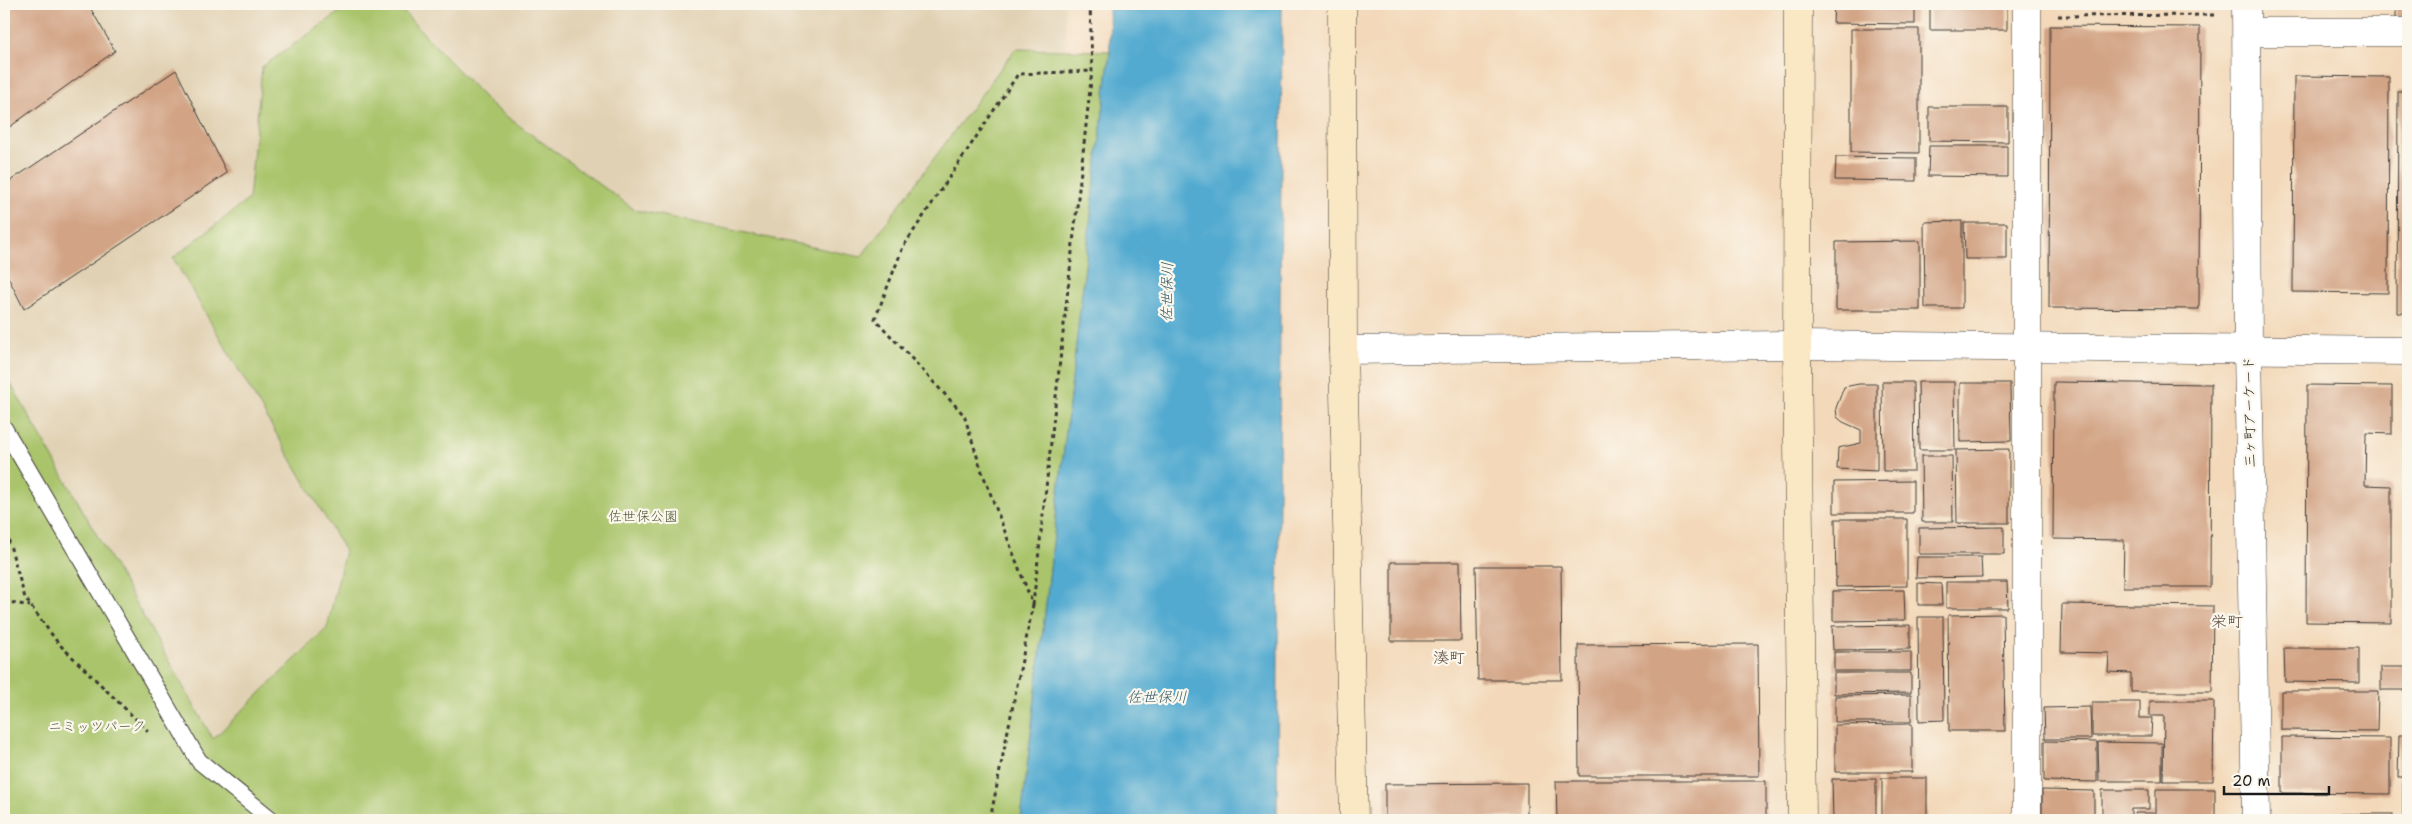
<svg xmlns="http://www.w3.org/2000/svg" width="2412" height="824" font-family="'Shantell Sans','Klee One',sans-serif">
<style>
.built{fill:#e1d1b4}
.green{fill:#a9c46a;stroke:#627043}
.water{fill:#53aad0;stroke:#386376}
.building{fill:#d2a384}
.lines{fill:none;stroke-linecap:round;stroke-linejoin:round}
.lane-casing{stroke:#3c3834;stroke-width:18}
.street-casing{stroke:#3c3834;stroke-width:29}
.secondary-casing{stroke:#3c3834;stroke-width:29}
.path{stroke:#3c3834;stroke-width:3;stroke-dasharray:4 4;stroke-linecap:butt}
.lane{stroke:#fff;stroke-width:16}
.street{stroke:#fff;stroke-width:28}
.secondary{stroke:#fae7c3;stroke-width:28}
.labels{text-anchor:middle;stroke-width:4.5;stroke-linejoin:round;paint-order:stroke}
.street-label{font-size:14px;fill:#1c1c1c;stroke:#fbf7ec}
.park-label{font-size:14px;fill:#4d5737;stroke:#fbf7ec}
.water-label{font-size:15px;font-style:italic;fill:#355c6d;stroke:#fbf7ec}
.quarter-label{font-size:16px;fill:#5c4b40;stroke:#fbf7ec}
</style>
<rect width="100%" height="100%" fill="#fbf7ec"/>
<filter id="ink" filterUnits="userSpaceOnUse"><feTurbulence type="fractalNoise" baseFrequency=".02" numOctaves="2"/><feDisplacementMap in="SourceGraphic" scale="10" xChannelSelector="R" yChannelSelector="G"/><feConvolveMatrix kernelMatrix="1 2 1 2 8 2 1 2 1" color-interpolation-filters="sRGB"/></filter>
<filter id="wash" filterUnits="userSpaceOnUse"><feTurbulence type="fractalNoise" baseFrequency=".0096" numOctaves="4" result="noise"/><feDisplacementMap in="SourceGraphic" scale="20" xChannelSelector="R" yChannelSelector="G"/><feGaussianBlur stdDeviation="1.12" result="paint"/><feColorMatrix in="noise" values="0 0 0 0 0 0 0 0 0 0 0 0 0 0 0 0 0 1.4 0 .05"/><feComposite in="paint" operator="in"/></filter>
<g filter="url(#wash)">
<rect width="100%" height="100%" fill="#f3d9ba"/>
<g class="built">
<polygon points="4,4 351,4 262,67 249,199 173,258 345,550 327,628 213,740 4,372"/>
<polygon points="396,4 1065,4 1066,50 1015,49 861,257 635,210 491,105"/>
</g>
<polygon class="green" points="351,4 396,4 491,105 635,210 861,257 1015,49 1110,51 1021,820 4,820 4,372 213,739 327,628 345,551 173,258 249,199 262,67"/>
<polygon class="water" points="1109,4 1282,4 1277,820 1021,820 1110,51"/>
<g id="blocks">
<g class="building">
<polygon points="4,4 88,4 115,51 4,131"/>
<polygon points="1834,4 1915,4 1915,24 1833,23"/>
<rect x="1930" y="4" width="77" height="26"/>
<rect x="2396" y="4" width="12" height="15"/>
<polygon points="2050,26 2200,27 2199,309 2049,308"/>
<polygon points="1851,29 1919,29 1919,153 1851,152"/>
<polygon points="176,70 227,173 24,309 4,269 4,185"/>
<polygon points="2294,76 2389,77 2388,293 2293,292"/>
<polygon points="2398,91 2408,91 2408,313 2397,313"/>
<polygon points="1929,107 2008,107 2008,142 1929,141"/>
<polygon points="1929,146 2007,146 2007,177 1928,176"/>
<polygon points="1836,157 1916,158 1916,181 1835,180"/>
<polygon points="1962,221 1962,308 1925,308 1924,222"/>
<polygon points="1964,223 2007,223 2007,259 1965,259"/>
<polygon points="1920,241 1920,310 1836,310 1836,242"/>
<polygon points="1882,382 1913,382 1914,471 1883,471"/>
<polygon points="1918,382 1954,382 1955,450 1919,450"/>
<polygon points="2054,382 2211,384 2210,587 2123,587 2124,540 2053,539"/>
<polygon points="1960,383 2010,383 2011,441 1960,442"/>
<polygon points="1859,384 1877,384 1877,471 1837,469 1838,448 1861,443 1861,430 1843,422 1837,417 1836,408 1844,387"/>
<polygon points="2307,385 2392,386 2392,434 2366,433 2365,485 2391,486 2391,623 2306,622"/>
<polygon points="2009,449 2009,523 1957,523 1956,450"/>
<polygon points="1921,456 1952,456 1953,522 1922,522"/>
<polygon points="1913,481 1913,513 1834,513 1834,482"/>
<polygon points="1835,519 1907,519 1907,586 1836,587"/>
<polygon points="2004,527 2004,554 1919,554 1919,528"/>
<polygon points="1917,557 1981,557 1982,577 1916,578"/>
<polygon points="1391,562 1460,562 1461,641 1391,641"/>
<polygon points="1476,566 1561,566 1562,680 1478,680"/>
<polygon points="1946,582 2007,582 2008,608 1946,608"/>
<polygon points="1918,583 1941,584 1942,605 1918,605"/>
<polygon points="1904,590 1905,620 1833,621 1833,591"/>
<polygon points="2062,604 2213,606 2212,692 2131,692 2131,673 2108,672 2109,653 2061,652"/>
<polygon points="2003,614 2005,731 1949,731 1948,615"/>
<polygon points="1918,617 1943,617 1944,720 1919,721"/>
<polygon points="1910,625 1910,649 1833,650 1832,626"/>
<polygon points="1758,644 1759,776 1579,776 1578,645"/>
<polygon points="2284,648 2359,648 2359,683 2285,682"/>
<rect x="1834" y="652" width="77" height="19"/>
<rect x="2381" y="667" width="27" height="23"/>
<polygon points="1834,673 1911,673 1911,693 1834,694"/>
<polygon points="2281,691 2378,691 2377,731 2281,730"/>
<polygon points="1911,695 1911,722 1835,722 1835,696"/>
<polygon points="2150,701 2214,701 2213,781 2163,781 2164,716 2150,716"/>
<polygon points="2092,702 2140,702 2140,718 2152,718 2151,736 2092,736"/>
<polygon points="2090,707 2091,739 2045,739 2044,708"/>
<polygon points="1912,724 1912,772 1835,772 1835,725"/>
<polygon points="2399,735 2408,735 2408,777 2398,777"/>
<polygon points="2282,737 2390,738 2390,794 2282,793"/>
<polygon points="2044,741 2097,742 2097,782 2044,781"/>
<polygon points="2098,742 2162,743 2162,781 2099,781"/>
<rect x="1882" y="778" width="45" height="42"/>
<polygon points="1832,779 1876,779 1876,820 1833,820"/>
<polygon points="1556,781 1766,781 1766,820 1557,820"/>
<polygon points="1527,783 1527,817 1385,818 1385,784"/>
<rect x="2403" y="783" width="5" height="37"/>
<polygon points="2156,789 2215,789 2215,820 2135,820 2135,813 2156,813"/>
<polygon points="2042,790 2094,791 2094,820 2042,820"/>
<polygon points="2102,790 2149,790 2149,809 2131,809 2131,820 2102,820"/>
<rect x="2341" y="814" width="52" height="6"/>
<rect x="2283" y="818" width="52" height="2"/>
</g>
</g>
</g>
<g filter="url(#ink)">
<use href="#blocks" fill-opacity="0" stroke="#3c3834" stroke-width="1"/>
<g class="lines">
<defs>
<polyline id="lane" points="4,428 199,761 272,820"/>
<g id="street">
<polyline points="2246,4 2248,348 2256,820"/>
<polyline points="2247,32 2408,32"/>
<polyline points="1343,350 1797,345 2408,351"/>
<polyline points="2027,820 2027,4"/>
</g>
<g id="secondary">
<polyline points="1342,4 1343,350 1354,820"/>
<polyline points="1798,4 1797,345 1802,820"/>
</g>
</defs>
<use href="#lane" class="lane-casing"/>
<use href="#street" class="street-casing"/>
<use href="#secondary" class="secondary-casing"/>
<g class="path">
<polyline points="2058,16 2214,15"/>
<polyline points="4,524 25,598 58,643 148,731"/>
<polyline points="4,601 30,606"/>
<polyline points="1033,605 1092,71 1090,4"/>
<polyline points="990,820 1033,605 981,469 964,415 875,319 903,247 1018,74 1092,71"/>
</g>
<use href="#lane" class="lane"/>
<use href="#street" class="street"/>
<use href="#secondary" class="secondary"/>
</g>
</g>
<g class="labels">
<g class="street-label">
<text transform="translate(2249 412) rotate(-91)" y="5">三ヶ町アーケード</text>
</g>
<g class="park-label">
<text x="643" y="521">佐世保公園</text>
<text x="97" y="731">ニミッツパーク</text>
</g>
<g class="water-label">
<text transform="translate(1167 292) rotate(-89)" y="5">佐世保川</text>
<text x="1157" y="702">佐世保川</text>
</g>
<g class="quarter-label">
<text x="2227" y="627">栄町</text>
<text x="1449" y="663">湊町</text>
</g>
</g>
<rect width="2412" height="824" fill="none" stroke="#fbf7ec" stroke-width="20"/>
<path d="M2224 786v8h105v-8" fill="none" stroke="#1c1c1c" stroke-width="2.5"/>
<text x="2232" y="786" font-size="15" fill="#1c1c1c" stroke="#fbf7ec" stroke-width="4" paint-order="stroke">20 m</text>
</svg>
